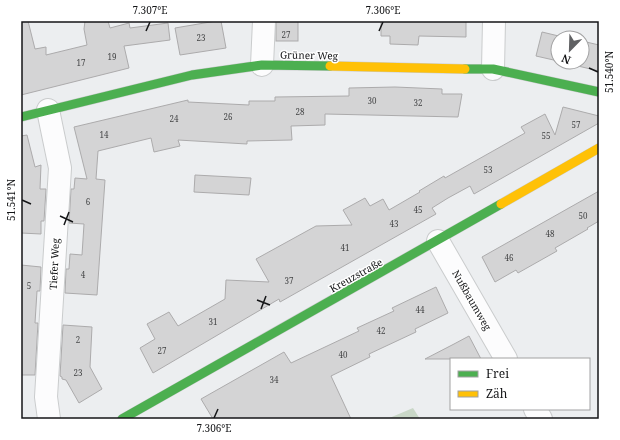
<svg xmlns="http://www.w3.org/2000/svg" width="620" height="440" font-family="'Noto Serif',serif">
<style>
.green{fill:#c9d7c7}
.building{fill:#d4d4d5;stroke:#acabac}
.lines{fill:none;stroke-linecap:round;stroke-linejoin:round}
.street-casing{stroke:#cacccd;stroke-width:24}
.fast-casing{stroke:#cacccd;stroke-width:10}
.slow-casing{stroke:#cacccd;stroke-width:10}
.street{stroke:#fcfcfd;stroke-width:22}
.fast{stroke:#4caf50;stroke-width:9}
.slow{stroke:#ffc107;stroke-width:9}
.ticks{fill:none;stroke:#141517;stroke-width:1.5}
.labels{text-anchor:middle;stroke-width:3;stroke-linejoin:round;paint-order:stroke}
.number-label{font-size:8px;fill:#444546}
.street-label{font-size:10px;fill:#141517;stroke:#fff}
.neatline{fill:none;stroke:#141517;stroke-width:1.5}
.ticks-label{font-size:10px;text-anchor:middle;fill:#141517}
</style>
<rect width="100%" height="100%" fill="#eceef0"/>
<polygon class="green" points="413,408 420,419 387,419"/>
<g class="building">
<polygon points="21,21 28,21 35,49 46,47 46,55 87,45 84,29 85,21 108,21 110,28 129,23 130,28 168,23 170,40 124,46 129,68 21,95"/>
<polygon points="216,21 221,21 226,48 180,55 175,28"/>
<rect x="276" y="21" width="22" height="20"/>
<polygon points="381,21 466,21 466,37 419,36 418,45 390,44 390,36 381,36"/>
<polygon points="542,32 567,38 558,38 558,61 536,56"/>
<polygon points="582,41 599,45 599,71 561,62 582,62"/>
<polygon points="395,87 442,89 442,94 462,94 458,117 325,114 325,125 291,126 292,140 247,141 247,144 178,140 180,146 154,152 151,138 98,151 96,179 105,180 97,295 65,293 66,269 69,269 70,254 82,255 84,224 69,223 71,189 74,189 75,178 87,179 74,127 188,100 188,102 249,105 249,101 275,101 275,97 349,96 349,88"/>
<polygon points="563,107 599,116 599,123 474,194 470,186 448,198 432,208 436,214 280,302 279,299 153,373 140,348 155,339 147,324 169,312 178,326 225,299 226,280 269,282 256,259 316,226 352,225 343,210 365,198 370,206 383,199 389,210 420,192 419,191 444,176 445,178 525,133 521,127 545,114 555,135"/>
<polygon points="27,135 35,167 41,165 40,189 46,189 44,221 41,221 41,234 21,233 21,136"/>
<polygon points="195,175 251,178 249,195 194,192"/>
<polygon points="599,191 599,221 587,228 588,229 555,248 557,251 518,273 516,270 495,282 482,257"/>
<polygon points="21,265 41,267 40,291 37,291 35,323 38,323 35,375 21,375"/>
<polygon points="436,287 448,313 415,329 416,332 369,354 370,357 331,376 351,419 213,419 201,399 284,352 291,363 359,331 357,328 394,311 392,308"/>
<polygon points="63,325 92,327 90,367 102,389 79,403 66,380 62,379 62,377 60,376"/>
<polygon points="469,336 481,359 425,359 454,344"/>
</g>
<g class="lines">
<defs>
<g id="street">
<polyline points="262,65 264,21"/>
<polyline points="493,69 494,21"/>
<polyline points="48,110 60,168 46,397 49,419"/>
<polyline points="438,241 506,359"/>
<polyline points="535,409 541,419"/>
</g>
<g id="fast">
<polyline points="465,69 493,69 599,92"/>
<polyline points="21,117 192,75 262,65 330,66"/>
<polyline points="122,419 501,204"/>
</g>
<g id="slow">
<polyline points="330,66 465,69"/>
<polyline points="501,204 599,148"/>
</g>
</defs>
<use href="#street" class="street-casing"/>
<use href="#fast" class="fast-casing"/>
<use href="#slow" class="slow-casing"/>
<use href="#street" class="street"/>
<use href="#fast" class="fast"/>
<use href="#slow" class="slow"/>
</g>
<path class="ticks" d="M146 31 150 22M379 31 383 22M589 68 598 72M22 200 31 204M60 216 73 222M64 225 69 212M257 300 270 305M261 309 266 296M214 418 218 409"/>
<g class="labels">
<g class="number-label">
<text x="286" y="38">27</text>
<text x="201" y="41">23</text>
<text x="112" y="60">19</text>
<text x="81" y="66">17</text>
<text x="372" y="104">30</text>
<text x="418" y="106">32</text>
<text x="300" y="115">28</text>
<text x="228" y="120">26</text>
<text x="174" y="122">24</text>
<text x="576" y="128">57</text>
<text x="104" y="138">14</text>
<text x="546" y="139">55</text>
<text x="488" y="173">53</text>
<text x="88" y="205">6</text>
<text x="418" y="213">45</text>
<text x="583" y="219">50</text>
<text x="394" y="227">43</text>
<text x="550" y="237">48</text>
<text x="345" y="251">41</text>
<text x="509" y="261">46</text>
<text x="83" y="278">4</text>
<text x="289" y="284">37</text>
<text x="29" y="289">5</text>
<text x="420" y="313">44</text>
<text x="213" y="325">31</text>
<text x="381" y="334">42</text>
<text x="78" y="343">2</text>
<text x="162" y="354">27</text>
<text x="343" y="358">40</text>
<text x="78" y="376">23</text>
<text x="274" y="383">34</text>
</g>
<g class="street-label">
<text transform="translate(309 55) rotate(1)" y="4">Grüner Weg</text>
<text transform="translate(54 264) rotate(-87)" y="4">Tiefer Weg</text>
<text transform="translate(356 275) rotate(-29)" y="4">Kreuzstraße</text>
<text transform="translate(472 300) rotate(60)" y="4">Nußbaumweg</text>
</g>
</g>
<rect width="620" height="440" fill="none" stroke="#ffffff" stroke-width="44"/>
<rect x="450" y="358" width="140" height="52" fill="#ffffff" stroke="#a1a1a2"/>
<rect x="458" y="371" width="20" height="6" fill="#4caf50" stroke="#a1a1a2"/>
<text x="486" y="378" font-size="12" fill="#141517">Frei</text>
<rect x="458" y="391" width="20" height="6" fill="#ffc107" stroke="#a1a1a2"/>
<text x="486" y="398" font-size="12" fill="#141517">Zäh</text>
<g transform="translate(570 50) rotate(203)"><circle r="19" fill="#ffffff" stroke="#a1a1a2"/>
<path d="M0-3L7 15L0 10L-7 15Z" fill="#606163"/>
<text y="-6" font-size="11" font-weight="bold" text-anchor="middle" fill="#141517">N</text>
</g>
<rect x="22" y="22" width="576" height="396" class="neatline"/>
<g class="ticks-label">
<text x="150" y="14">7.307°E</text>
<text x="383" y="14">7.306°E</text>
<text transform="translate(609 72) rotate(-90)" y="4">51.540°N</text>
<text transform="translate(11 200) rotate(-90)" y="4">51.541°N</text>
<text x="214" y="432">7.306°E</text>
</g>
</svg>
